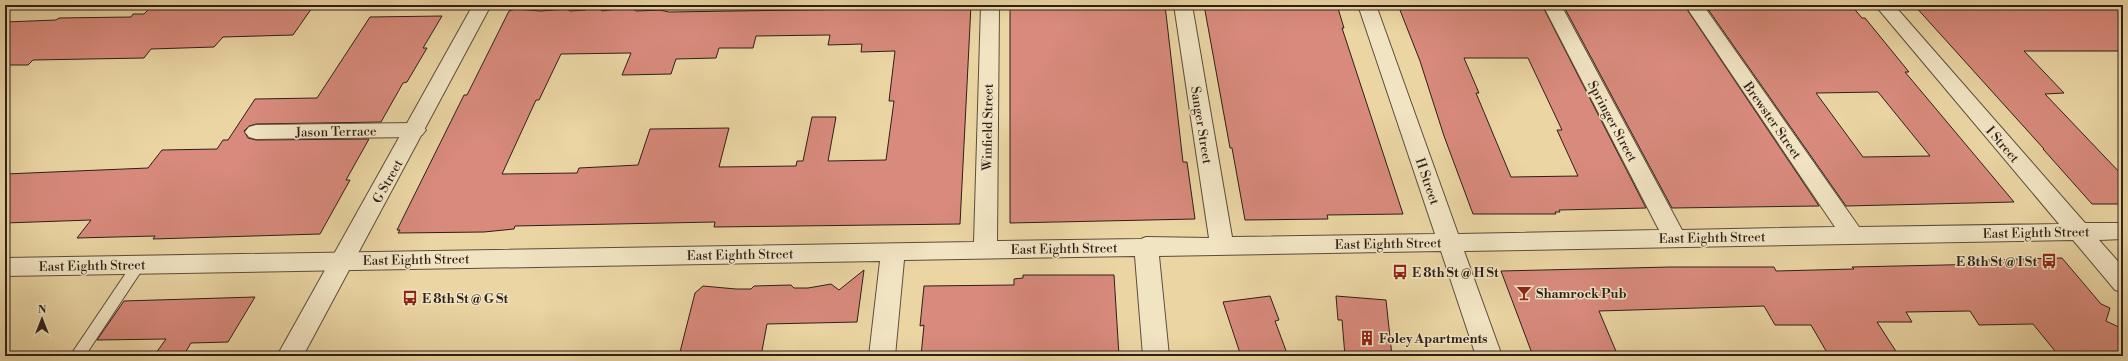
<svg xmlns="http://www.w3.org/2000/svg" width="2128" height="361" font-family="'Libre Bodoni',serif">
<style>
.building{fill:#d88a7c;stroke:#2e1f19;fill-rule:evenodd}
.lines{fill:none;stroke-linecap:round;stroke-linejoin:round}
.service-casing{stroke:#5d4c3c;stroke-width:2}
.minor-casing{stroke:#5d4c3c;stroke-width:2}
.tertiary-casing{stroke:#5d4c3c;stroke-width:2}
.service{fill:#f1e4c3;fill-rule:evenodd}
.minor{fill:#f1e4c3;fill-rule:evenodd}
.tertiary{fill:#f1e4c3;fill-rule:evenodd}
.labels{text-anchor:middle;stroke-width:3;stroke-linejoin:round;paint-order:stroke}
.street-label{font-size:13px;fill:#2e1f19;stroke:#f1e4c3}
.poi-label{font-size:13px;font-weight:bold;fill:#2e1f19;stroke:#f1e4c3;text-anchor:start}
</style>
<rect width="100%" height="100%" fill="#ead5a3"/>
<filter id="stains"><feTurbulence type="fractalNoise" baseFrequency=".005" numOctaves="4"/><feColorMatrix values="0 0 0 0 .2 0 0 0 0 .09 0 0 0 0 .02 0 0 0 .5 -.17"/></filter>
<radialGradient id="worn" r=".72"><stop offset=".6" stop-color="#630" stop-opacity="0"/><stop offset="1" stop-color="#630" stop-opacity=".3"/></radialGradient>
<g class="building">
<polygon points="201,5 314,5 293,35 223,37 214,47 151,49 144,58 33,60 28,65 5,65 5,22 56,20 59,18 131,17 133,14 144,14 149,9 198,8"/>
<path d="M868 5H971L960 224 714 227 715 222 515 226 514 229 484 232 398 233 400 230H397L464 95H467L509 11 515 9 541 11 567 9 570 11 585 10 591 8H600L602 11 631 7 636 11 660 10 669 12 867 9ZM830 35 828 45 862 44 861 52 895 51 889 101H894L886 160 828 161 836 117H812L803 161H797L796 166 719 167 729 128 650 129 638 165 579 168 577 173 502 174 536 100H539L561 54 631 53 622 75 671 74 676 59 716 58 719 48H753L756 36Z"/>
<polygon points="1010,5 1165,5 1183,162 1187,162 1195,219 1010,223"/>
<polygon points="1204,5 1337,5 1344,28 1342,28 1403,214 1327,215 1328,219 1245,220 1232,148 1230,148"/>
<path d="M1398 5H1542L1646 208 1559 210 1560 212H1555L1556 214H1473L1444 136 1420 61ZM1464 58H1528L1562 130H1557L1578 176 1511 177 1476 93H1479Z"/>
<polygon points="1563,5 1684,5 1819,206 1672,208"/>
<path d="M1705 5H1851L1862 18H1865L1909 72H1905L2014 202 1846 206ZM1878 92 1930 156 1863 157 1816 93Z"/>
<polygon points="1914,5 2123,5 2123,51 2024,51 2064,93 2045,94 2123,176 2123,204 2092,204 2043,149 2044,149"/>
<polygon points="442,16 423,48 427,48 407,82 403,83 381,122 256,124 249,126 244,131 248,138 256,140 369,139 346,180 350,180 320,234 153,239 155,236 77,238 91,220 5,223 5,174 148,168 162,150 217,149 223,140 228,140 255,99 317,98 370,17"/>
<polygon points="2062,258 2101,304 2110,308 2106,321 2123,329 2123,356 2059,356 2033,324 1979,325 1970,311 1906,312 1912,322 1877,322 1899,356 1829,356 1811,325 1775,325 1764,306 1599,311 1618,356 1533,356 1501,271 1670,267 1774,267 1776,271 1854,269 1852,267 1989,264 1986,260"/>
<polygon points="864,270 857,322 767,324 761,356 679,356 695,293 703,286 736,289 751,289 754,286 791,285 794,288 808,288 831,284 839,290"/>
<polygon points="1023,275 1114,275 1119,356 921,356 924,325 920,326 924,286 1014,285 1014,279 1023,278"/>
<polygon points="1270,296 1279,320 1275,321 1288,356 1241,356 1223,302"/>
<polygon points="1336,296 1386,300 1392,356 1345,356 1342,320 1338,320"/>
<polygon points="255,297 228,342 191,343 185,353 156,353 166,339 97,340 124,301"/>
</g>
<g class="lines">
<defs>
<polygon id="service" points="139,259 144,261 145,264 144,267 85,356 70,356 134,261"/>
<g id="minor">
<polygon points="981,5 999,5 997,241 1141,239 1146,237 1209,238 1174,5 1192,5 1232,237 1435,234 1358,5 1376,5 1458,234 1659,230 1543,5 1561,5 1682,230 1835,227 1685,5 1703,5 1859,227 2059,224 1875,5 1894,5 2085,223 2123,223 2123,239 2099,240 2123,267 2123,292 2115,290 2073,240 1464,251 1502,356 1476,356 1441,251 1159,256 1169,356 1143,356 1135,256 904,260 895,356 869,356 880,261 5,276 5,258 974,242"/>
<polygon points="415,123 422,125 426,130 422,135 415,137 256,139 249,137 245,132 249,127 256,125"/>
</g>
<polygon id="tertiary" points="473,5 491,5 303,356 277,356"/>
</defs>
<use href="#service" class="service-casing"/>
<use href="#minor" class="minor-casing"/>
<use href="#tertiary" class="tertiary-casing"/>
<use href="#service" class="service"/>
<use href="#minor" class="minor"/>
<use href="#tertiary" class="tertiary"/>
</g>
<defs>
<symbol id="bus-bare" viewBox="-9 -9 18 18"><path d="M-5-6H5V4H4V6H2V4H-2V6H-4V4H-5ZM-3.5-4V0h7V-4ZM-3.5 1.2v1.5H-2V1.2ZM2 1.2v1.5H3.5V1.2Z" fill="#8f2418" stroke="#f1e4c3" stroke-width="2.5" paint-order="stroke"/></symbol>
<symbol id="bar-bare" viewBox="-9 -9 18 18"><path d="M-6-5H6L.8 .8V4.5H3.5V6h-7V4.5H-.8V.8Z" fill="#8f2418" stroke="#f1e4c3" stroke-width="2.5" paint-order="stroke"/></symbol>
<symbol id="building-bare" viewBox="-9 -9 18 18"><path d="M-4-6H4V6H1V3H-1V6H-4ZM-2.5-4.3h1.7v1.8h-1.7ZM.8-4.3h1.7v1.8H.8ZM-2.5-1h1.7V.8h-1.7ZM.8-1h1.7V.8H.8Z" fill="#8f2418" stroke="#f1e4c3" stroke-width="2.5" paint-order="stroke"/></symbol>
</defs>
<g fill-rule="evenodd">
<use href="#bus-bare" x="2038" y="250" width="22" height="22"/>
<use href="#bus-bare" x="1389" y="261" width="22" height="22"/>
<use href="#bar-bare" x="1513" y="282" width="22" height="22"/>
<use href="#bus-bare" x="399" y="287" width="22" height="22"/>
<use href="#building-bare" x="1356" y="327" width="22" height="22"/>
</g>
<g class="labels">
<g class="street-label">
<text transform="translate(1773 120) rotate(55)" y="5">Brewster Street</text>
<text transform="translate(1613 121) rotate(62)" y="5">Springer Street</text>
<text transform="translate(1202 125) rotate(81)" y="5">Sanger Street</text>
<text transform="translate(987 127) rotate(-89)" y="5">Winfield Street</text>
<text transform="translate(336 131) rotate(-1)" y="5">Jason Terrace</text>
<text transform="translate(2003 144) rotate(49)" y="5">I Street</text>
<text transform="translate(387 181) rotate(-61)" y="5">G Street</text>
<text transform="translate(1428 181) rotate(71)" y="5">H Street</text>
<text transform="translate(2036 232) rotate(-1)" y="5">East Eighth Street</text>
<text transform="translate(1712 237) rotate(-1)" y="5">East Eighth Street</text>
<text transform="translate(1388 243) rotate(-1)" y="5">East Eighth Street</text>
<text transform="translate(1064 248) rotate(-1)" y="5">East Eighth Street</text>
<text transform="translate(740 254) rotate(-1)" y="5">East Eighth Street</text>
<text transform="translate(416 259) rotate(-1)" y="5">East Eighth Street</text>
<text transform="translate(92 265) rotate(-1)" y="5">East Eighth Street</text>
</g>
<g class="poi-label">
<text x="2037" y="266" text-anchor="end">E 8th St @ I St</text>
<text x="1412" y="277">E 8th St @ H St</text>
<text x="1536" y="298">Shamrock Pub</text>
<text x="422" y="303">E 8th St @ G St</text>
<text x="1379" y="343">Foley Apartments</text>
</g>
</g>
<rect width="2128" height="361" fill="none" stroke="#ead5a3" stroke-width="20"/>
<rect x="6" y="6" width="2116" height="349" fill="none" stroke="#2e1f19" stroke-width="2"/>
<rect x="10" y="10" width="2108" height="341" fill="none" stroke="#2e1f19"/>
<g transform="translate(42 319)" stroke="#f1e4c3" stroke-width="3" paint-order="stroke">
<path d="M0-3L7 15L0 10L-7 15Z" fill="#2e1f19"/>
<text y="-6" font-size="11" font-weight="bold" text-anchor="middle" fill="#2e1f19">N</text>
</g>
<rect width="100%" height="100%" filter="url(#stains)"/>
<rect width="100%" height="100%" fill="url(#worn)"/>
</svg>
